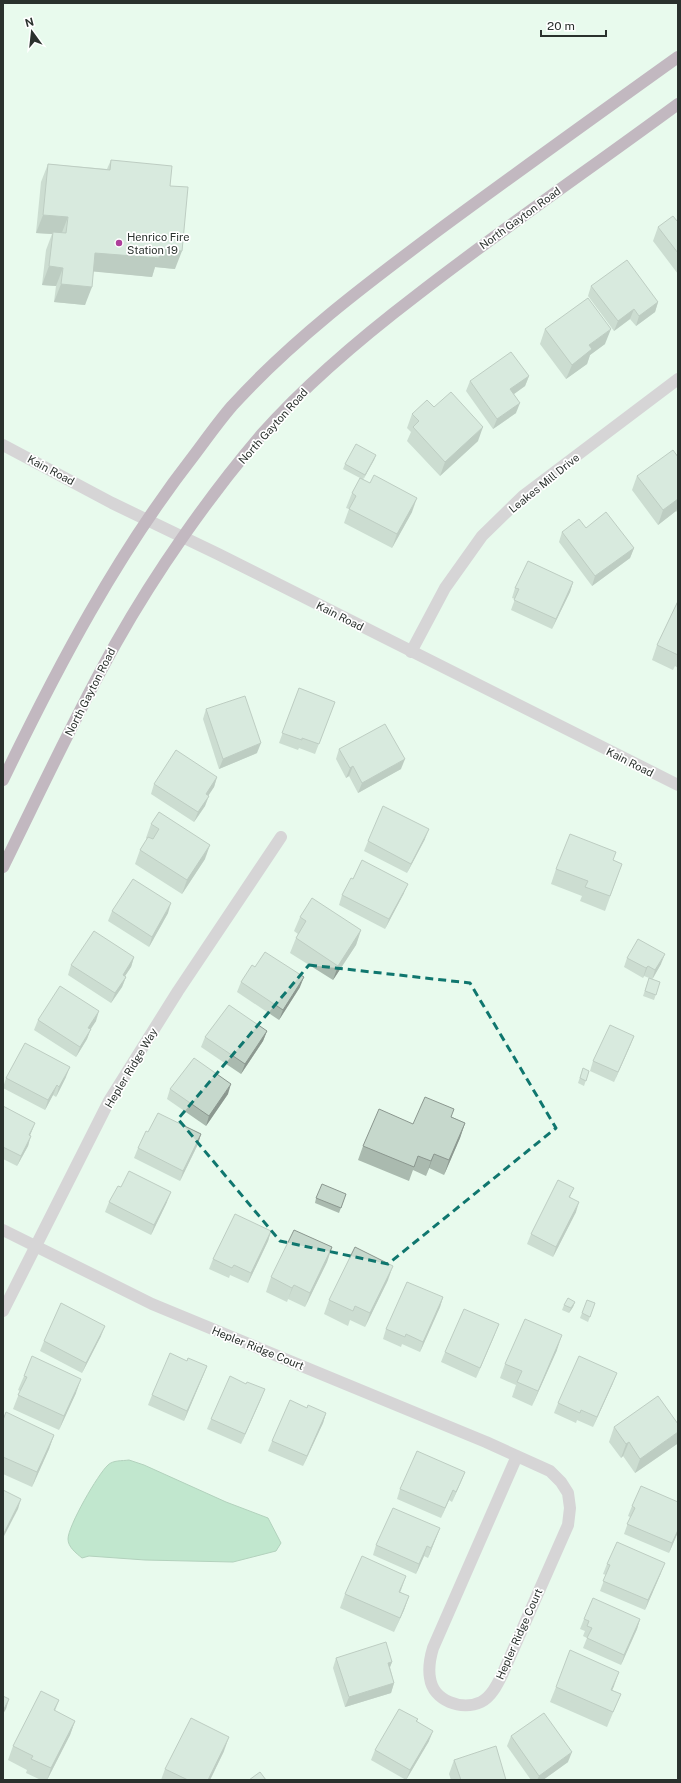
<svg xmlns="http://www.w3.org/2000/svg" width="681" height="1783" font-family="'Public Sans',sans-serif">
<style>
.water{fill:#92d1a8;stroke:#73a183}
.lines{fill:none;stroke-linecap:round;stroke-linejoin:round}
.minor{stroke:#c1a8bb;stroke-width:12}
.major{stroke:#94688a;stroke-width:12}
.wall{fill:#aabaaf}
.shaded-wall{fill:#8b978f}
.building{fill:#c6d8cc;stroke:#8b978f}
.marked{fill:none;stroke:#0f766e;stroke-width:3;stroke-dasharray:8 5;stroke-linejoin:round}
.poi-dot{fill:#ae3e9a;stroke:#fff;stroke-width:1.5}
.labels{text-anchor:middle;stroke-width:3.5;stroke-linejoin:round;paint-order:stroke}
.street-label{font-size:11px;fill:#2a312d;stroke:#fff}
.poi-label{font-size:11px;fill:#2a312d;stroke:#fff;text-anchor:start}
</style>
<rect width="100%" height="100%" fill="#e8faed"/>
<path class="water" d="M129 1460 144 1465 226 1502 268 1518 281 1543 276 1551 233 1562 145 1560 89 1556 82 1558C76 1553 68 1547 68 1539 68 1526 98 1474 108 1465 113 1460 122 1461 129 1460Z"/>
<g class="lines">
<g class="minor">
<polyline points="3,445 112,503 218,554 678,785"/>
<polyline points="411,652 445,588 482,536 523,496 678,379"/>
<path d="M3 1230 152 1304 486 1442 550 1471 561 1482 568 1493 570 1508 568 1525 502 1675C497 1685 491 1697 481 1702 462 1711 433 1701 430 1678 428 1667 430 1658 433 1648L517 1456"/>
<polyline points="3,1311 109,1101 178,991 281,837"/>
</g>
<g class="major">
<path d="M3 780C58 666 117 554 195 454 207 438 219 421 232 406 292 340 365 285 436 232 516 173 597 115 678 57"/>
<path d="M3 867C40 792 75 716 116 643 156 572 209 496 262 434 308 382 362 337 417 295 502 229 591 168 678 104"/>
</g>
</g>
<g class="wall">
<polygon points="111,160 170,186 175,269 155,267 152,277 93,271 85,305 54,302 56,286 42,285 46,250 52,234 36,233 41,182 48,164 107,169"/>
<polygon points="678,220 678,274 653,241 658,227 677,221"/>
<polygon points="591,286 658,302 655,312 636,326 630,319 614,331 588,296"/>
<polygon points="545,329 605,344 590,355 587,364 566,379 540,344"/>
<polygon points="529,376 525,386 514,394 516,413 493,429 466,391 470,381"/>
<polygon points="434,407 478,441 440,476 407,441 411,432 407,428 412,414"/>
<polygon points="376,455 374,460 363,479 412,512 392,548 344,523 349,509 346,508 352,493 360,478 343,469 345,464"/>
<polygon points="678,457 678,513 676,511 658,525 632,490 637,476"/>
<polygon points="586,528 634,548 630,558 592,586 559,542 562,532"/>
<polygon points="573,582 570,592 552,629 511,610 515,599 512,598 515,588"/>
<polygon points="678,601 678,668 675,666 673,670 652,660 657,645"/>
<polygon points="299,688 335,702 315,754 299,748 298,750 279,743"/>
<polygon points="206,709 257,753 219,769 203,719"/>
<polygon points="339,749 401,769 358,793 349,776 346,778 336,759"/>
<polygon points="217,777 214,787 208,795 205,806 194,822 151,794 154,784"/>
<polygon points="151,824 205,859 182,894 135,864 140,850 147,839 146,838"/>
<polygon points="425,839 407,873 364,851 368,841"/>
<polygon points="613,860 622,864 605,911 580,901 582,896 551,884 556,869"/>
<polygon points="404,893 385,929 339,905 342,895"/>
<polygon points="112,911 168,913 149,947 108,921"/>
<polygon points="300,917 361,930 356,945 333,980 290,953 296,938 298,934 294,931"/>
<polygon points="134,957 131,967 125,976 126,977 122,987 111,1003 68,975 71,965"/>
<polygon points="627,958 661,964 652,979 660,982 654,1000 643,996 649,978 644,976 643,978 624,967"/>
<polygon points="241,982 300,987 279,1020 237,992"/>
<polygon points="38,1020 96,1021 90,1029 87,1039 76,1057 34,1030"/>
<polygon points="267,1031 263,1041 241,1074 201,1047 205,1037"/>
<polygon points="634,1036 630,1046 614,1082 590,1071 593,1061"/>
<polygon points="583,1068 589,1071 584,1086 578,1083"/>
<polygon points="66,1077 56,1097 53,1095 45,1110 3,1088 6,1078"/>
<polygon points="170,1089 228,1094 206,1126 167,1099"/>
<polygon points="3,1106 35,1123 30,1135 28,1146 17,1166 3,1159"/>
<polygon points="452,1117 465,1123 460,1138 444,1175 429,1168 426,1176 413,1170 409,1181 358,1160 363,1146 413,1124"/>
<polygon points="148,1132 198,1144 180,1181 134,1158 138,1148"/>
<polygon points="574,1188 570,1197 576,1212 553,1257 527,1244 531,1234"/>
<polygon points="346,1194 339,1213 315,1203 316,1198"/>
<polygon points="109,1202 167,1202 151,1235 105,1212"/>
<polygon points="271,1231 268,1241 248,1283 230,1275 229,1278 209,1269 213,1259"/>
<polygon points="332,1247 327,1262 305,1307 288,1299 287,1302 266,1292 271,1277"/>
<polygon points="388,1280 365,1327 350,1320 348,1326 324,1314 329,1300"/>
<polygon points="443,1297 440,1307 420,1352 402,1344 401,1347 383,1339 386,1329"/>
<polygon points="587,1300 595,1303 588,1322 580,1318"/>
<polygon points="575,1302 573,1307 569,1313 562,1310 564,1305"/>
<polygon points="495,1334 476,1378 441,1362 445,1352"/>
<polygon points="101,1336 82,1373 40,1351 44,1341"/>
<polygon points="557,1350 532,1406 512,1397 516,1385 500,1378 505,1364"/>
<polygon points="187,1361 207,1366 203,1376 184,1421 148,1405 152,1395"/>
<polygon points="24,1376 76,1393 59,1430 13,1409 20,1391 18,1390"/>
<polygon points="613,1383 593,1427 577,1420 576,1423 554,1413 558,1403"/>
<polygon points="246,1384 261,1399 241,1444 207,1429 211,1419"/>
<polygon points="307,1408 326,1413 323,1423 303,1466 268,1451 272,1441"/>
<polygon points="3,1420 54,1435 49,1449 32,1487 3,1474"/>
<polygon points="614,1427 677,1444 635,1473 623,1456 621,1458 609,1442"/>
<polygon points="465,1472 452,1502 449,1500 441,1518 397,1499 400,1489"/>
<polygon points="632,1506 678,1532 669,1553 624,1534 630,1517 628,1516"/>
<polygon points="440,1528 428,1558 424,1556 416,1574 373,1555 376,1545"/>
<polygon points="607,1564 661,1573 645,1610 600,1591 606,1575 603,1574"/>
<polygon points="400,1592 409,1596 404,1610 394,1632 340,1608 345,1594"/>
<polygon points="584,1619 640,1619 637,1629 621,1665 583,1648 587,1638 583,1636 585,1631 580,1629"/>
<polygon points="336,1658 392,1662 390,1667 394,1683 391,1693 345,1707 333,1668"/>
<polygon points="614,1686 612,1690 621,1694 615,1708 607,1727 550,1702 556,1687"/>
<polygon points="59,1700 55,1711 75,1721 70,1735 47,1780 41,1780 26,1773 27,1770 8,1760 13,1746"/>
<polygon points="418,1719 417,1722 429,1741 406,1780 371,1760 375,1750"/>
<polygon points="511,1736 568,1762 543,1780 531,1780 507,1746"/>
<polygon points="224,1751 210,1780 161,1780 165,1769"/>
<polygon points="454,1760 506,1780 451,1780 449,1774"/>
</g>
<g class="shaded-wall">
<polygon points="43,215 68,217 61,235 53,232 52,234 36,233"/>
<polygon points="160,249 182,251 175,269 155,267 152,277 88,271 95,253"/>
<polygon points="49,266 63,268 56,286 42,285"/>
<polygon points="61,284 92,287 85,305 54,302"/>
<polygon points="658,302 655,312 636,326 639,316"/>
<polygon points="634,309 630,319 614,331 618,321"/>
<polygon points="611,329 605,344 590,355 587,364 566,379 572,365 589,345"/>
<polygon points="529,376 525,386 507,399 510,389"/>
<polygon points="520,403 516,413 493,429 497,419"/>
<polygon points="483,427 478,441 440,476 445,462"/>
<polygon points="376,455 374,460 363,480 365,475"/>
<polygon points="417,498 412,512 392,548 397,534"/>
<polygon points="678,499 678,507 676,511 658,525 663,510"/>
<polygon points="634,548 630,558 592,586 595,576"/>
<polygon points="573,582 570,592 552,629 556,619"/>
<polygon points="261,743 257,753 219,769 223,759"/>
<polygon points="405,759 401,769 358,793 362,783"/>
<polygon points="353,766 349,776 346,778 350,768"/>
<polygon points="217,777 214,787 203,804 206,794"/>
<polygon points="209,796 205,806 194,822 198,812"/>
<polygon points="429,829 425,839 407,873 411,864"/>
<polygon points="210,845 205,859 182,894 187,880"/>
<polygon points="408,884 404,893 385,929 389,919"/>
<polygon points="171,903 168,913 149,947 152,937"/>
<polygon points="361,930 356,945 333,980 338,966"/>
<polygon points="665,954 661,964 652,980 655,970"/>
<polygon points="134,957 131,967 119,985 123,975"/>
<polygon points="648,966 644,976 643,978 646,968"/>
<polygon points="126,977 122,987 111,1003 115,993"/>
<polygon points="304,977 300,987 279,1020 283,1010"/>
<polygon points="99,1011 96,1021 85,1038 88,1028"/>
<polygon points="91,1029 87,1039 76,1057 80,1047"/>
<polygon points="267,1031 263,1041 241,1074 245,1064"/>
<polygon points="634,1036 630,1046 614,1082 618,1072"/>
<polygon points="70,1067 66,1077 56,1097 59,1087"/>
<polygon points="231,1084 228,1094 206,1126 209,1116"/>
<polygon points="57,1085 53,1095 45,1110 48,1100"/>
<polygon points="35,1123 31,1133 25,1145 29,1135"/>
<polygon points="465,1123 460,1138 444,1175 449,1160"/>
<polygon points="201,1134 198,1144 180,1181 183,1171"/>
<polygon points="31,1136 28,1146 17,1166 21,1156"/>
<polygon points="434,1154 429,1168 426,1176 431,1161"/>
<polygon points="171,1192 167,1202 151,1235 154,1225"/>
<polygon points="579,1202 576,1212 553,1257 556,1247"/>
<polygon points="271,1231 268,1241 248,1283 251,1273"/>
<polygon points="332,1247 327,1262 305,1307 310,1293"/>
<polygon points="393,1266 388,1280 365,1327 370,1313"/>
<polygon points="294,1285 288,1299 287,1302 292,1288"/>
<polygon points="443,1297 440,1307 420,1352 423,1342"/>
<polygon points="575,1302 573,1307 569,1313 571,1308"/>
<polygon points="499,1324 495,1334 476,1378 480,1368"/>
<polygon points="105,1326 101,1336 82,1373 86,1363"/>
<polygon points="562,1335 557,1350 532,1406 538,1391"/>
<polygon points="207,1366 203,1376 184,1421 187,1411"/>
<polygon points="617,1373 613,1383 593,1427 597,1417"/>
<polygon points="81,1379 76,1393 59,1430 64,1416"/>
<polygon points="265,1389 261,1399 241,1444 245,1434"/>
<polygon points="326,1413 323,1423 303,1466 307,1456"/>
<polygon points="678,1432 678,1440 677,1444 635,1473 640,1459"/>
<polygon points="54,1435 49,1449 32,1487 37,1472"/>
<polygon points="629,1442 623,1456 621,1458 626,1444"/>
<polygon points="465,1472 461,1482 452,1502 456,1492"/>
<polygon points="453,1490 449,1500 441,1518 445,1508"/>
<polygon points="21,1499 18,1509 3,1538 3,1535"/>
<polygon points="440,1528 428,1558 431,1548"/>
<polygon points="678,1530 678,1532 669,1553 672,1543"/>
<polygon points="427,1546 424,1556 416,1574 419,1564"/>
<polygon points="665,1563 661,1573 645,1610 648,1600"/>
<polygon points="406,1576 401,1590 394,1606 399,1592"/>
<polygon points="409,1596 404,1610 394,1632 400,1618"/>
<polygon points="640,1619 637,1629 621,1665 624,1655"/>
<polygon points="392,1662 388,1672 388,1663"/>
<polygon points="619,1672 614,1686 606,1704 611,1690"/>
<polygon points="394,1683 391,1693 345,1707 349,1697"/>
<polygon points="9,1699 6,1709 3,1714 3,1711"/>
<polygon points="75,1721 70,1735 47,1780 51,1768"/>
<polygon points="433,1731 429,1741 406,1780 410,1770"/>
<polygon points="229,1737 224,1751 210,1780 208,1780"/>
<polygon points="572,1752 568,1762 543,1780 537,1780 539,1776"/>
</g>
<g class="building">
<polygon points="111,160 172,166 170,186 188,187 182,251 160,249 159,258 95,253 92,287 61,284 63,268 49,266 53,232 66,233 68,217 43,215 48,164 110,170"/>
<polygon points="673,216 677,221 678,220 678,253 658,227"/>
<polygon points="627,260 658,302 639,316 634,309 618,321 591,286"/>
<polygon points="588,298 611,329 589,345 592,349 572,365 545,329"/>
<polygon points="511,352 529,376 510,389 520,403 497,419 470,381"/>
<polygon points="451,392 483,427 445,462 413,427 419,421 412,414 427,400 434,407"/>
<polygon points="356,444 376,455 365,475 345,464"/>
<polygon points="673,450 678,457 678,499 663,510 637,476"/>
<polygon points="374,475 417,498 397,534 349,509 356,496 352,493 360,478 370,483"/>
<polygon points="606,512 634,548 595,576 562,532 579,519 586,528"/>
<polygon points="528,561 573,582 556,619 514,600 519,589 515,588"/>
<polygon points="678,601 678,655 657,645"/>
<polygon points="299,688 335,702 319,744 302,738 302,740 282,733"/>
<polygon points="245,696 261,743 223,759 206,709"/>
<polygon points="385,724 405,759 362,783 353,766 350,768 339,749"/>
<polygon points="176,750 217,777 206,794 209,796 198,812 154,784"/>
<polygon points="383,806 429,829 411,864 368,841"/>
<polygon points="159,812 210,845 187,880 140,850 148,837 153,839 159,829 151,824"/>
<polygon points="570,834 616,852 613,860 622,864 610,896 585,887 588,881 556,869"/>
<polygon points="362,860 408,884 389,919 342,895 351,878 353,879"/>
<polygon points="133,879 171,903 152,937 112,911"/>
<polygon points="312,898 361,930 338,966 296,938 306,921 300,917"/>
<polygon points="94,931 134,957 123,975 126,977 115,993 71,965"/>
<polygon points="638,939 665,954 655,970 648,966 646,968 627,958"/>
<polygon points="265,952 304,977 283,1010 241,982 252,965 255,967"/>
<polygon points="649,978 660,982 656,995 645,991"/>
<polygon points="60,986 99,1011 88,1028 91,1029 80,1047 38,1020"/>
<polygon points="229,1005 267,1031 245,1064 205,1037"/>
<polygon points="610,1025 634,1036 618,1072 593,1061"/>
<polygon points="25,1043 70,1067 59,1087 57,1085 48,1100 6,1078"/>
<polygon points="194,1058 231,1084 209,1116 170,1089"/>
<polygon points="583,1068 589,1071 586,1081 580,1078"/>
<polygon points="425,1097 454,1109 451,1117 465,1123 449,1160 434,1154 431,1161 418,1156 414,1167 363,1146 379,1109 413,1124"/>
<polygon points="3,1106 35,1123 29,1135 31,1136 21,1156 3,1147"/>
<polygon points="158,1113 201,1134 183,1171 138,1148 146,1131 148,1132"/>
<polygon points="129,1171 171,1192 154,1225 109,1202 118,1186 121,1187"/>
<polygon points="558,1180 574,1188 569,1197 579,1202 556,1247 531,1234"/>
<polygon points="322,1184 346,1194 341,1208 316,1198"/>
<polygon points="235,1214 271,1231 251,1273 234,1265 232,1268 213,1259"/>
<polygon points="294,1230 332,1247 310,1293 294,1285 292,1288 271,1277"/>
<polygon points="355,1247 393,1266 370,1313 355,1306 353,1311 329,1300"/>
<polygon points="407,1282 443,1297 423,1342 406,1334 405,1337 386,1329"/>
<polygon points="568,1298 575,1302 571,1308 564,1305"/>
<polygon points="587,1300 595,1303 590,1317 582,1313"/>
<polygon points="61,1303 105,1326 86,1363 44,1341"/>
<polygon points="464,1309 499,1324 480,1368 445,1352"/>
<polygon points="525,1319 562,1335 538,1391 517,1382 522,1371 505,1364"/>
<polygon points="170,1353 187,1361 188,1358 207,1366 187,1411 152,1395"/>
<polygon points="32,1356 81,1379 64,1416 18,1395 27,1377 24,1376"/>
<polygon points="579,1356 617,1373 597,1417 581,1410 580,1413 558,1403"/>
<polygon points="230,1376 246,1384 247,1382 265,1389 245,1434 211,1419"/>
<polygon points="658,1396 678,1424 678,1432 640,1459 629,1442 626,1444 614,1427"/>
<polygon points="290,1400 307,1408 308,1405 326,1413 307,1456 272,1441"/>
<polygon points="6,1412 54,1435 37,1472 3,1457 3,1420"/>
<polygon points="417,1451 465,1472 456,1492 453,1490 445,1508 400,1489"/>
<polygon points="641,1486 678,1502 678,1530 672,1543 627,1524 635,1508 632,1506"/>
<polygon points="3,1490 21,1499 3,1535"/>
<polygon points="393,1508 440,1528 431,1548 427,1546 419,1564 376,1545"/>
<polygon points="617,1542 665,1563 648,1600 603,1581 610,1565 607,1564"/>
<polygon points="362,1556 406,1576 399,1592 409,1596 400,1618 345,1594"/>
<polygon points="593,1598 640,1619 624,1655 587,1638 592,1628 587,1626 589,1621 584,1619"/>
<polygon points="386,1642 392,1662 388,1663 394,1683 349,1697 336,1658"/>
<polygon points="570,1650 619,1672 611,1690 621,1694 613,1712 556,1687"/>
<polygon points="41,1691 59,1700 54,1710 75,1721 51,1768 31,1759 33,1756 13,1746"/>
<polygon points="3,1696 9,1699 3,1711"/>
<polygon points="399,1709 418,1719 416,1721 433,1731 410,1770 375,1750"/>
<polygon points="544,1713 572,1752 539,1776 511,1736"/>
<polygon points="191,1718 229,1737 208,1780 188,1780 165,1769"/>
<polygon points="496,1746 506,1780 461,1780 454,1760"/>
<polygon points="260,1772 266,1780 249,1780"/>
</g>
<path d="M0 0H681V1783H0ZM309 965 470 983 556 1128 388 1264 280 1241 178 1119Z" fill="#e8faed" fill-opacity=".55" fill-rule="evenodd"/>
<path class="marked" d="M309 965 470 983 556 1128 388 1264 280 1241 178 1119Z"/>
<circle class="poi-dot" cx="119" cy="243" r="4"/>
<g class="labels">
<g class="street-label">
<text transform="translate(520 218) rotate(-36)" y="4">North Gayton Road</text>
<text transform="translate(273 426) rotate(-48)" y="4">North Gayton Road</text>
<text transform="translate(51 470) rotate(28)" y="4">Kain Road</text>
<text transform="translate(544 483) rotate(-39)" y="4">Leakes Mill Drive</text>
<text transform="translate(340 616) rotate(27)" y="4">Kain Road</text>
<text transform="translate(90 692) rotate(-63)" y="4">North Gayton Road</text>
<text transform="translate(630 762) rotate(27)" y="4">Kain Road</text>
<text transform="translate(131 1068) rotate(-59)" y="4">Hepler Ridge Way</text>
<text transform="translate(258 1348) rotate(22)" y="4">Hepler Ridge Court</text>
<text transform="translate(519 1634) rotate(-66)" y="4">Hepler Ridge Court</text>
</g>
<g class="poi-label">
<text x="127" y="241">Henrico Fire<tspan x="127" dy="13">Station 19</tspan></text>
</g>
</g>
<rect width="681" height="1783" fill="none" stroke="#2a312d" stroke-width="8"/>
<g transform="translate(32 32) rotate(345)" stroke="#ffffff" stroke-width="3" paint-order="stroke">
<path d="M0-3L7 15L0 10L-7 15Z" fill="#2a312d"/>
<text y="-6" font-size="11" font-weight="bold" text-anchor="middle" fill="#2a312d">N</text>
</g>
<path d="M541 30v6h65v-6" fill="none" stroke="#2a312d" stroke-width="2"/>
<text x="547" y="30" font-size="12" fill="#2a312d" stroke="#ffffff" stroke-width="3" paint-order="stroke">20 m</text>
</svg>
